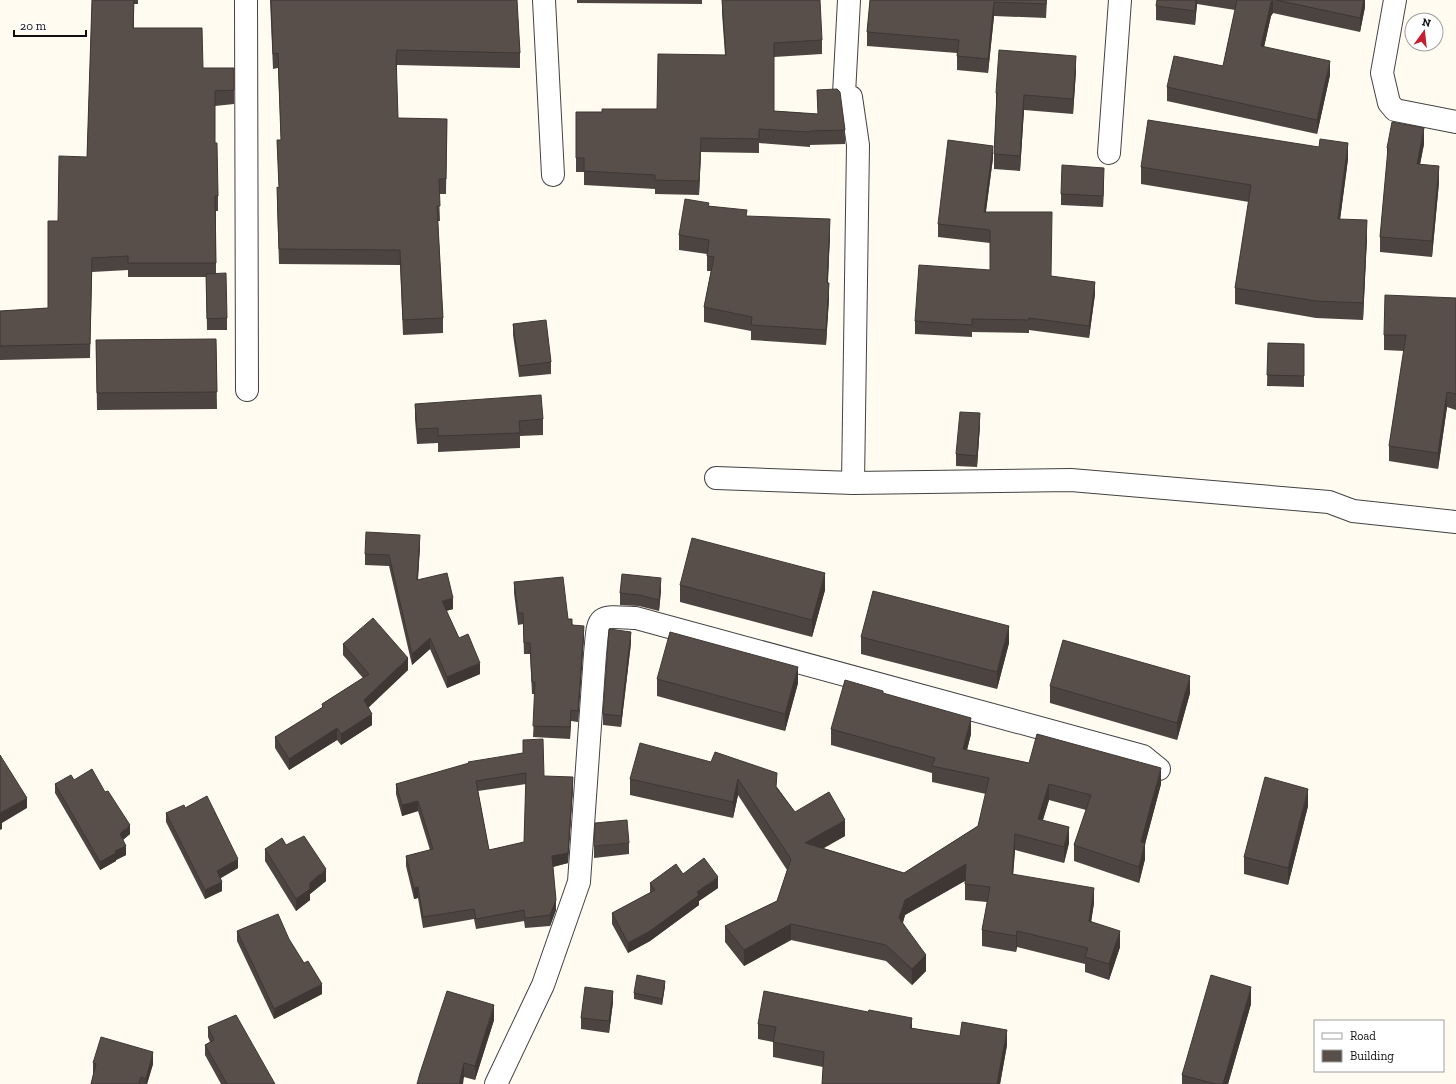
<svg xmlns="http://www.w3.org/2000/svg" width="1456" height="1084" font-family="'Zilla Slab',serif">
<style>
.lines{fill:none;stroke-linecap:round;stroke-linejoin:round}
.street-casing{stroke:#424242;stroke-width:24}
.street{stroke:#fff;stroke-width:22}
.wall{fill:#4c4440;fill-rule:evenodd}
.shaded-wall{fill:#3e3734}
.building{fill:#584f4a;stroke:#3e3734;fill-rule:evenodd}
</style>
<rect width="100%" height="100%" fill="#fffbf1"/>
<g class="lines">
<defs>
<g id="street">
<polyline points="246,0 247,390"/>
<polyline points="544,0 553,175"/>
<polyline points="849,0 844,94 851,97 858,145 853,483"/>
<polyline points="1395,0 1382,73 1389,103 1395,110 1456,122"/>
<polyline points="1109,153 1120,0"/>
<polyline points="716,478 853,483 1071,480 1329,502 1353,511 1456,522"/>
<path d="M496 1084 543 985 579 882 595 654C599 614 595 616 636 618L1143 756 1159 769"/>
</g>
</defs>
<use href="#street" class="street-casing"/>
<use href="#street" class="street"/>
</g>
<g class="wall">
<polygon points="92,0 138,0 138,4 134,4 134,28 203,68 234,68 234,104 215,106 215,143 218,196 218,211 216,211 216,273 227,318 227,330 207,330 206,277 128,277 128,270 92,272 90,358 0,360 0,311 48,308 58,221 87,157"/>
<polygon points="270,0 517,0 520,53 520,68 397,65 397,69 396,69 398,118 447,119 446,194 439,194 440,221 438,221 443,318 443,333 403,335 400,265 279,264 277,202 277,187 279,188 277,140 281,140 278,68 273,69"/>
<polygon points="577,0 702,0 702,4 577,3"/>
<polygon points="722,0 822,40 822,54 774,57 774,111 818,114 817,90 845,130 845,144 810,145 810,147 759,143 759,153 701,152 699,195 655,194 655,189 584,185 584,172 576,172 576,112 602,112 657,109 725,55 722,13"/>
<polygon points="870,0 1047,0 1046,18 994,16 988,73 957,70 957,53 867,46 867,32"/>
<polygon points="1157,0 1365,0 1365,7 1360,32 1273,13 1271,16 1264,47 1330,75 1317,134 1167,101 1167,87 1223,66 1235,10 1197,4 1195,25 1156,20 1156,6"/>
<polygon points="1076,71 1073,114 1024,110 1020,171 994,169 994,154 996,109 996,93"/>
<polygon points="1424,144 1420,164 1439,182 1432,257 1380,252 1380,237 1387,162 1387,148"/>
<polygon points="993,158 986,212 1051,276 1095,294 1089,338 1029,330 1029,333 972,332 972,337 915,334 915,321 990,270 990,243 938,237 938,224"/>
<polygon points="1348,159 1340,219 1367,237 1363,320 1316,318 1235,304 1235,288 1249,202 1141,184 1141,167"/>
<polygon points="1104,179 1103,207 1061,205 1061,194"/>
<polygon points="709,206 747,216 830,234 828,283 829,298 826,345 751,340 751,331 704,322 704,307 711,271 707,271 707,254 679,250 679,235"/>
<polygon points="1456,298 1456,410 1447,407 1438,469 1389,461 1389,446 1404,351 1384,350 1384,335"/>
<polygon points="513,324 551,362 551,374 519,377 513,335"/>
<polygon points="216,339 217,409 97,410 96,340"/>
<polygon points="1268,343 1304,344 1304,387 1267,386"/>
<polygon points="415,404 543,419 543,435 520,436 520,448 438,452 438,443 417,444 415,419"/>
<polygon points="980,425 977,467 956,466 956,454"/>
<polygon points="420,546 418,580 453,609 446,611 459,638 480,674 447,688 430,649 412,665 389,566 365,565 365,554"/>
<polygon points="514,582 568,619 584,637 578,722 571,721 570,739 533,737 535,694 532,694 530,654 524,654 523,624 518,625 514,593"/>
<polygon points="680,585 825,590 812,637 680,602"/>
<polygon points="661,590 659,611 639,606 620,605 620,593"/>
<polygon points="861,637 1009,643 997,689 861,654"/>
<polygon points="631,643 621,727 603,725 603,714"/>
<polygon points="343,644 408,670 368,707 372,725 341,745 337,740 289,770 275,748 275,737 322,708 322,704 363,678 343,655"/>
<polygon points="657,679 798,683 785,731 657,696"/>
<polygon points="1050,686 1190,693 1177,740 1050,703"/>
<polygon points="883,693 971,734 967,750 1029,763 1161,784 1145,844 1145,859 1139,883 1074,861 1074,845 1086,810 1049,800 1043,820 1069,843 1064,863 1015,850 1013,874 1094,903 1091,921 1120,947 1109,980 1085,972 1085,964 1017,947 1016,952 982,946 982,930 987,902 965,900 965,881 905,915 903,923 926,971 912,985 886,961 791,940 744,966 725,942 725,926 777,901 787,870 738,795 733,818 630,795 630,779 711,762 777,787 795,812 845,836 823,848 904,873 978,826 986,794 932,782 932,773 831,745 831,729"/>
<path d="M523 740 544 776 573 788 568 863 553 867 556 910 550 926 525 928 524 921 476 929 474 919 423 928 418 898 414 899 406 866V856L430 850 418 811 402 816 396 794V784L523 753ZM526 784 524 842 489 850 478 791Z"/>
<polygon points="74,780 130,834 123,840 126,855 116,860 116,861 100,870 55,793 55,784"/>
<polygon points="1308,806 1288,885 1244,874 1244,857"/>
<polygon points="185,808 238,868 221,878 222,891 205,899 166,822 166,813"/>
<polygon points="629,843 629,854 594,858 594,846"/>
<polygon points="286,845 326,881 310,894 310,900 296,911 265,861 265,849"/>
<polygon points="683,874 718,888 699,901 699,905 650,941 628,953 612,924 612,913 650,893 650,883"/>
<polygon points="237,931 322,994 274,1019 237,941"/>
<polygon points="665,986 662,1005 634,999 634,993"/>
<polygon points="613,1002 609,1033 581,1029 581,1018"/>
<polygon points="1251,1004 1228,1084 1182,1084 1182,1075"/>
<polygon points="494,1020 475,1080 464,1077 417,1084"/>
<polygon points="758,1024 912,1028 1007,1045 1000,1084 822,1084 823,1067 773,1057 773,1042 758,1039"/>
<polygon points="208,1027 275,1084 221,1084 205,1055 205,1045 210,1042 208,1037"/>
<polygon points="93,1063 153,1064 147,1084 91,1084 93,1075"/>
</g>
<g class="shaded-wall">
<polygon points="1196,0 1197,0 1197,4 1195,25 1195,11"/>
<polygon points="1273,0 1273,13 1271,16 1261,60 1261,46 1271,2"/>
<polygon points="1364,0 1365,0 1365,7 1360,32 1360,18"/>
<polygon points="994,2 994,16 988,73 988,59"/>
<polygon points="1076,56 1076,71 1073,114 1073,99"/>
<polygon points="1330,61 1330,75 1317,134 1317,120"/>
<polygon points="1024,95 1024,110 1020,171 1020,156"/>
<polygon points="1424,128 1424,144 1417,180 1417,164"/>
<polygon points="701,138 701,152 699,195 699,181"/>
<polygon points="1348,143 1348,159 1338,235 1338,219"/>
<polygon points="993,146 993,158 984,224 984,212"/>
<polygon points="1439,166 1439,182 1432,257 1432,241"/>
<polygon points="1104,168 1104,179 1103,207 1103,196"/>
<polygon points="830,219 830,234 827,297 827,283"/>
<polygon points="1367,220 1367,237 1363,320 1363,303"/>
<polygon points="1095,282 1095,294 1089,338 1089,326"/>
<polygon points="829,283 829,298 826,345 826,330"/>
<polygon points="1447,392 1447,407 1438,469 1438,453"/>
<polygon points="980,413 980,425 977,467 977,456"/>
<polygon points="420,535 420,546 417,591 417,580"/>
<polygon points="825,573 825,590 812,637 812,620"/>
<polygon points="661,578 661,590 659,611 659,600"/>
<polygon points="453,598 453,609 442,612 442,601"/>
<polygon points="584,626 584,637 578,722 578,711"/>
<polygon points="1009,626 1009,643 997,689 997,672"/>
<polygon points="631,632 631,643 621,727 621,716"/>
<polygon points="430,638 430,649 412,665 412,654"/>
<polygon points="408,658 408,670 364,712 364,700"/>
<polygon points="480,663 480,674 447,688 447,677"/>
<polygon points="798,667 798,683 785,731 785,714"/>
<polygon points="1190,676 1190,693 1177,740 1177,723"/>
<polygon points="571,710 571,721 570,739 570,727"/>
<polygon points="372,714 372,725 341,745 341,734"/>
<polygon points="971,718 971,734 963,765 963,749"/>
<polygon points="337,728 337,740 289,770 289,759"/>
<polygon points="1161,768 1161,784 1145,844 1145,859 1139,883 1139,867 1141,842"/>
<polygon points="573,777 573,788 568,863 552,867 552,856"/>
<polygon points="738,779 738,795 733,818 733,802"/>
<polygon points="1049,784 1049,800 1038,835 1038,819"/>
<polygon points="1308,789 1308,806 1288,885 1288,868"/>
<polygon points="27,798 27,808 2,823 2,829 0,830 0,813"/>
<polygon points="418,801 418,811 402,816 402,805"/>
<polygon points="845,820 845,836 805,859 805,843"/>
<polygon points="130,825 130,834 120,842 120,834"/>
<polygon points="1069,827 1069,843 1064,863 1064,847"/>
<polygon points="1015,834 1015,850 1012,890 1012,874"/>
<polygon points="126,846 126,855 116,860 116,861 100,870 100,862 115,851"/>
<polygon points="238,859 238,868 217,880 217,871"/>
<polygon points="966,864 966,880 905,915 899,934 899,918 905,900"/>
<polygon points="326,869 326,881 310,894 310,900 296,911 296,899 310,883"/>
<polygon points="718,877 718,888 699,901 699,905 650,941 628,953 628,943"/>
<polygon points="222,882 222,891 205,899 205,890"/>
<polygon points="418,887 418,898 414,899 414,888"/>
<polygon points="1094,888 1094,903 1089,936 1089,921"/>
<polygon points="556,900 556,910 550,926 550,915"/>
<polygon points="791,924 791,940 744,966 744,950"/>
<polygon points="1017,931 1017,947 1016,952 1016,936"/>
<polygon points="1120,931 1120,947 1109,980 1109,964"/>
<polygon points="926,955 926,971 912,985 912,969"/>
<polygon points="665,981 665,986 662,1005 662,999"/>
<polygon points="322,984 322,994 274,1019 274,1009"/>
<polygon points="1251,987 1251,1004 1228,1084 1223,1084"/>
<polygon points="613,991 613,1002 609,1033 609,1021"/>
<polygon points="494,1005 494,1020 475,1080 475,1066"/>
<polygon points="912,1018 912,1033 910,1028"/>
<polygon points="1007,1030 1007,1045 1000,1084 997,1084"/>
<polygon points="153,1052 153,1064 147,1084 146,1084 146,1079"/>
<polygon points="464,1063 464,1077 463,1084 459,1084"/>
</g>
<g class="building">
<polygon points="92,0 134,0 133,28 202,28 203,68 234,68 234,90 215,91 215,143 217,143 218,196 215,196 216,263 128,263 128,256 92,258 90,344 0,346 0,311 48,308 48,221 58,221 59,156 87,157"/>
<polygon points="271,0 517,0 520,53 397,50 397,54 396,54 398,118 447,119 446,179 439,179 440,206 437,206 443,318 403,320 400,250 279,249 277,187 279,188 277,140 281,140 278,53 273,54"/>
<polygon points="722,0 820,0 822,40 774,43 774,111 818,114 817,90 837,89 840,92 845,130 810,131 810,132 759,129 759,139 701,138 699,181 655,180 655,175 584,171 584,158 576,158 576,112 602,112 602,109 657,109 658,54 726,55"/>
<polygon points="870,0 1046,0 1046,4 994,2 988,59 957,56 959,40 867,32"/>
<polygon points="1157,0 1196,0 1195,11 1156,6"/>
<polygon points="1237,0 1273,0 1271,2 1261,46 1330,61 1317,120 1167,87 1174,56 1223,66"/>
<polygon points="1276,0 1364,0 1360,18"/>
<polygon points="999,50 1076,56 1073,99 1024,95 1020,156 994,154 997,93 996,93"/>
<polygon points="1148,120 1319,147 1320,139 1348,143 1338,219 1367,220 1363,303 1316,301 1235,288 1251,185 1141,167"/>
<polygon points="1392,122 1424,128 1417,164 1439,166 1432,241 1380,237 1388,148 1387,148"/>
<polygon points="948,140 993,146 984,212 1052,212 1051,276 1095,282 1089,326 1029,318 1029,320 972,319 972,325 915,321 919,265 990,270 990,230 938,224"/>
<polygon points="1062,165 1104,168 1103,196 1061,194"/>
<polygon points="685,199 709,203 708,206 747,210 746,216 830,219 827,283 829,283 826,330 751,325 752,317 704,307 714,257 707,256 709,240 679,235"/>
<polygon points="226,273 227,318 207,319 206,274"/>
<polygon points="1385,295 1456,298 1456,394 1447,392 1438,453 1389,446 1406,335 1384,335"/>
<polygon points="546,320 551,362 519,366 513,324"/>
<polygon points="216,339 217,392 97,393 96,340"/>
<polygon points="1268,343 1304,344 1304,376 1267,375"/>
<polygon points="541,395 543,419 519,421 520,433 438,436 438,428 417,429 415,404"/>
<polygon points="960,412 980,413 977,456 956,454"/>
<polygon points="366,532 420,535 417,580 447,573 453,598 442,601 459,638 468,634 480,663 447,677 430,638 412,654 389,555 365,554"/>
<polygon points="692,538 825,573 812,620 680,585"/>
<polygon points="622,574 661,578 659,600 639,595 620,593"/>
<polygon points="563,577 568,619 572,619 572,625 584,626 578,711 571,710 570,727 533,726 535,682 532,682 530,643 524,643 523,613 518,613 514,582"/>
<polygon points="873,591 1009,626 997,672 861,637"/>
<polygon points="373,618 408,658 364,700 372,714 341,734 337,728 289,759 275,737 323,707 322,704 369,674 343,644"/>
<polygon points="609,629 631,632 621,716 603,714"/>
<polygon points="670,632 798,667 785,714 657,679"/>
<polygon points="1063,640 1190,676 1177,723 1050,686"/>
<polygon points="845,680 883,691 883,693 971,718 963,749 1029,763 1037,734 1161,768 1141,842 1145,843 1139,867 1074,845 1091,795 1049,784 1038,819 1069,827 1064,847 1015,834 1012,874 1094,888 1089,921 1120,931 1109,964 1085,957 1088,948 1017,931 1016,936 982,930 990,887 965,884 966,864 905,900 899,918 926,955 912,969 886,945 791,924 744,950 725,926 777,901 791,859 738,779 733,802 630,779 640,743 711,762 715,752 777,773 776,787 795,812 829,792 845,820 805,843 904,873 978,826 989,778 932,766 935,758 831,729"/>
<path d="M543 739 544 776 573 777 568 853 552 856 556 900 550 915 525 918 524 910 476 919 474 909 423 917 418 887 414 888 406 856 433 849 418 801 402 805 396 784 469 763 468 762 523 753V740ZM526 773 524 842 489 850 476 781Z"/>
<polygon points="0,755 27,798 0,813"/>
<polygon points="92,769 105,792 108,791 130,825 120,834 126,846 115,851 116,853 100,862 55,784 71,775 74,780"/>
<polygon points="1265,777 1308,789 1288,868 1244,857"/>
<polygon points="207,796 238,859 217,871 222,882 205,890 166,813 184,805 185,808"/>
<polygon points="627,820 629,843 594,846 595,823"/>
<polygon points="304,836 326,869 310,883 310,889 296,899 265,849 282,838 286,845"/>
<polygon points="704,858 718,877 697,892 699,895 650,931 628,943 612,913 655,890 650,883 676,864 683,874"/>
<polygon points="278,914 289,939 304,963 308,961 322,984 274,1009 237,931"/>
<polygon points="637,975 665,981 662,999 634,993"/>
<polygon points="1211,975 1251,987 1223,1084 1215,1084 1182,1075"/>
<polygon points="585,987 613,991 609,1021 581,1018"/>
<polygon points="447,991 494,1005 475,1066 464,1063 459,1084 417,1084 420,1073"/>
<polygon points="764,991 868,1012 869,1010 912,1018 910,1028 960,1036 962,1022 1007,1030 997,1084 822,1084 824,1052 773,1042 776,1027 758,1024"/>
<polygon points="236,1015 275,1084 227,1084 205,1045 214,1040 208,1027"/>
<polygon points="101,1037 153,1052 146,1079 141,1077 139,1084 91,1084 96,1064 93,1063"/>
</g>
<rect x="1314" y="1020" width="130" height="52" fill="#ffffff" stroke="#9f9f9f"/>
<rect x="1322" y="1033" width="20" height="6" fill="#ffffff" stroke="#9f9f9f"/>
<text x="1350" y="1040" font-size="12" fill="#0f0f0f">Road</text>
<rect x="1322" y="1050" width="20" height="12" fill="#584f4a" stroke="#9f9f9f"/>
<text x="1350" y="1060" font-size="12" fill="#0f0f0f">Building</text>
<g transform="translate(1424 32) rotate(15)"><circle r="19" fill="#ffffff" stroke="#9f9f9f"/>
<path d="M0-3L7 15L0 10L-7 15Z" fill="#c61f34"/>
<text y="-6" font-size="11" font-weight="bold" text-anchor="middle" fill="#0f0f0f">N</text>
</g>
<path d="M14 30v6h72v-6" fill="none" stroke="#0f0f0f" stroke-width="2"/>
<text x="20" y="30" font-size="12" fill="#0f0f0f" stroke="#ffffff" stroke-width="3" paint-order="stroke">20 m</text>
</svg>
